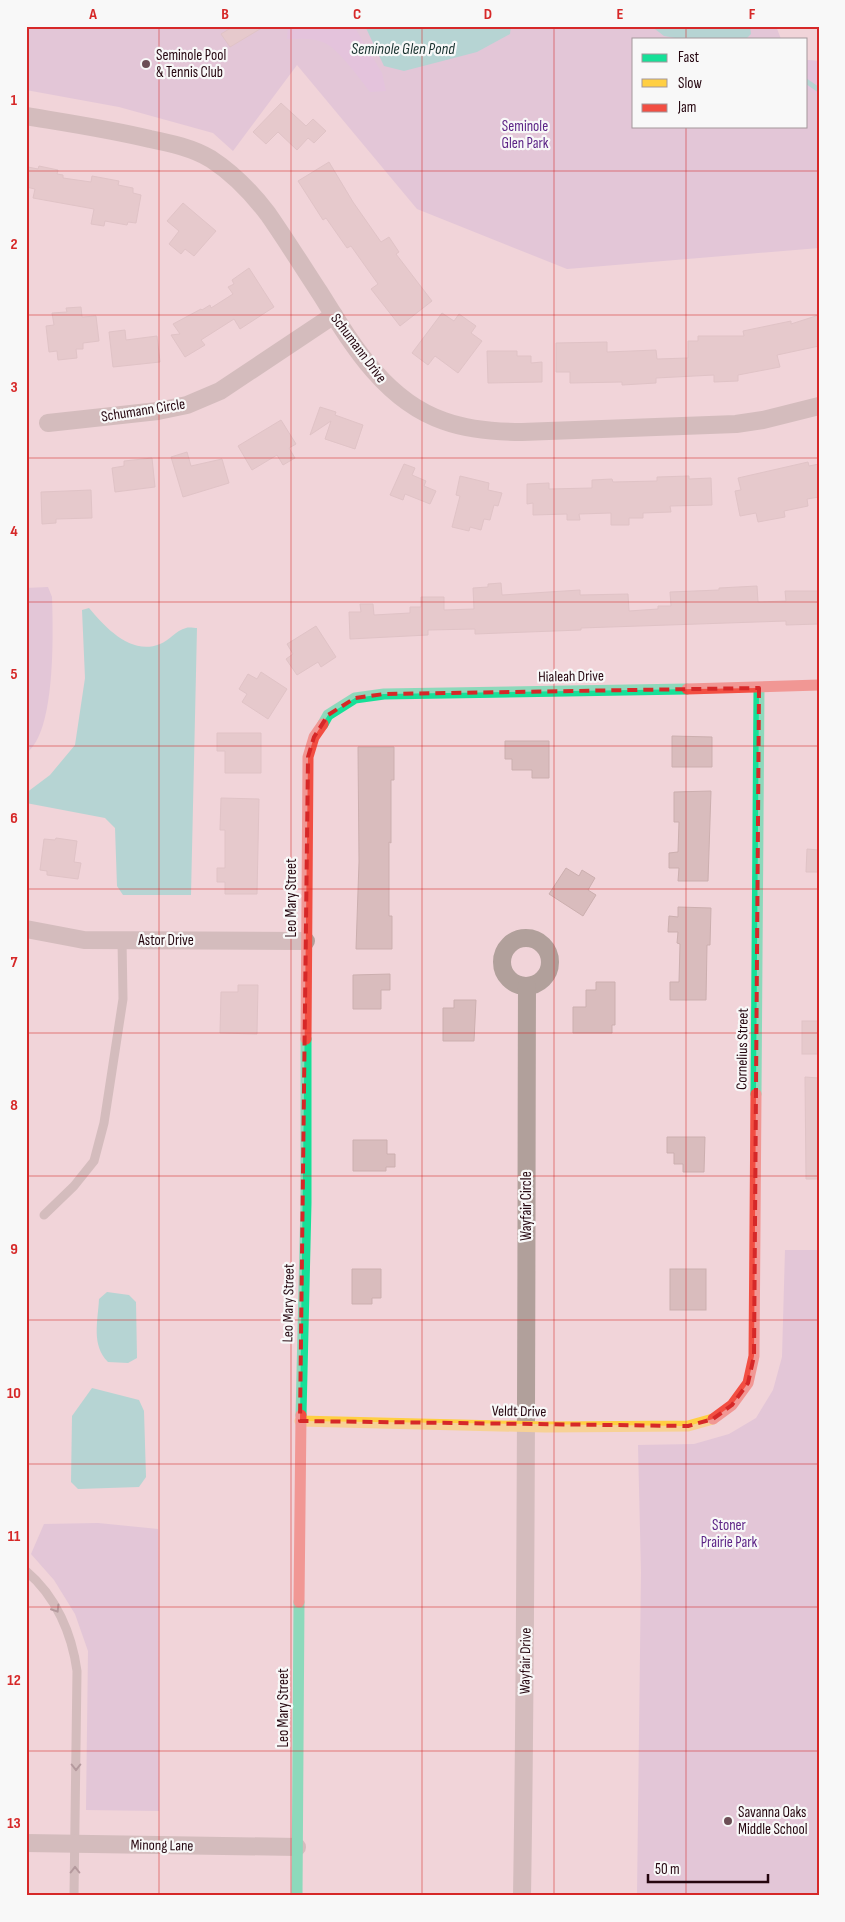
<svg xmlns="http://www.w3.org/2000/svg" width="845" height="1922" font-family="'Sofia Sans Condensed',sans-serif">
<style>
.green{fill:#d2b6d6}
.forest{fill:#d4b0e0}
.water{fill:#70d4cc}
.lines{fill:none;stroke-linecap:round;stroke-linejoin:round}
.stream{stroke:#70d4cc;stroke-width:5}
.building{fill:#d9bcbd;stroke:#ccafaf}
.lane{stroke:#b1a09b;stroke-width:9}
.street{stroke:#b1a09b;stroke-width:18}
.fast{stroke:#16e098;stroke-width:11}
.slow{stroke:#ffcf43;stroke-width:11}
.jam{stroke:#f24e42;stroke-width:11}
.oneway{stroke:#6b5355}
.marked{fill:none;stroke:#d62828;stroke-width:4;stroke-dasharray:10 6;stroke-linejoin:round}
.grid{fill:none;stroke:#d62828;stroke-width:1;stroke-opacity:0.55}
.poi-dot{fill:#6c4e56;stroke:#f8f8f8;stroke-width:2}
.labels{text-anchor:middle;stroke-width:4.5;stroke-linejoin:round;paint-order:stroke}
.poi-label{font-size:15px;fill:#25060f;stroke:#f8f8f8;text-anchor:start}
.park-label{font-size:15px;fill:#5d2587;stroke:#f8f8f8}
.street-label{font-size:15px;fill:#25060f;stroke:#f8f8f8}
.water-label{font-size:16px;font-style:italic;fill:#1a3330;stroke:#f8f8f8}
.neatline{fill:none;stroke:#d62828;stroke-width:2}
.grid-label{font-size:16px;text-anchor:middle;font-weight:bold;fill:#d62828}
</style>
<rect width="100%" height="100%" fill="#f1d4d9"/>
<g class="green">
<polygon points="26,26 776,26 781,39 634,39 634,126 806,126 806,60 819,61 819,248 567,269 417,209 297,65 233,151 213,133 119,107 26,90"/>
<path d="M48 587 52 597C53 631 56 733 26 753V588Z"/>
<polygon points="785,1250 819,1250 819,1896 637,1896 641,1572 638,1445 694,1444 729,1434 756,1418 773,1390 782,1357"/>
<polygon points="98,1523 158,1529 159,1811 86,1810 88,1651 75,1614 54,1580 31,1554 44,1524"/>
</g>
<g class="forest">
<path d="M288 26H354L382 73 386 91 370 92C361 80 338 49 325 43 313 37 300 39 287 39Z"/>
<polygon points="806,60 819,61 819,97 806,88"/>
</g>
<g class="water">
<polygon points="365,26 511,26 510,34 477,52 404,71 384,66"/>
<polygon points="651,26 750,26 751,34 746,39 681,39 664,36"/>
<path d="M89 608C105 627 131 656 160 644 169 641 176 630 186 628 189 627 194 628 197 628L191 895H123L117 886 115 828 105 818 26 803V793L50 775 75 745 85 678 82 610Z"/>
<path d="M107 1292 129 1295 136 1302 137 1358 128 1363 108 1362C91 1345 98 1321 99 1299Z"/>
<polygon points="92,1388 139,1400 144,1411 146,1477 139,1487 78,1489 71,1482 72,1416"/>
</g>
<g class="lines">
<polyline class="stream" points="806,81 819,90"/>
</g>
<g class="building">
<polygon points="234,26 265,26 230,47 221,34"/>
<polygon points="281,103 306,126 313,119 326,131 314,143 308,138 297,150 278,132 266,144 253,132"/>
<polygon points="329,162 353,202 381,242 389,237 399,252 396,254 432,301 400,326 371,289 378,284 351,246 347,248 326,218 323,220 298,181"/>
<polygon points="39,166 58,170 57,174 63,175 63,178 91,182 92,176 119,181 118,185 133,188 133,193 141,195 136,223 128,222 127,225 105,221 104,226 91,224 94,209 33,198 35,189 26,187 28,167 38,169"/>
<polygon points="183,203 216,231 194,256 185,249 181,254 169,244 179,231 167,221"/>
<polygon points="249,268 274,307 240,329 234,319 201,340 205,345 185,357 171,335 180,334 173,324 201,309 202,310 210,305 211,308 233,294 228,287 234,284 232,280"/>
<polygon points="81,307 82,317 96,316 99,341 83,343 83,349 76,349 77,358 58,360 57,351 49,352 46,326 54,325 52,313 67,312 66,308"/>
<polygon points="442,313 454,321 459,314 476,326 471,333 482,341 458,373 435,356 428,365 412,353"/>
<polygon points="819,315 819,346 777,355 780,367 738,375 738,381 714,382 714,375 656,378 656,383 622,385 622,382 570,383 570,372 556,372 556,343 607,342 607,352 656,350 657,359 688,358 688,341 698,341 698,336 744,336 743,331 791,321 791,324"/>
<polygon points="125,330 126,340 157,336 160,362 113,367 109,332"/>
<polygon points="487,351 517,351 517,356 531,356 531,363 542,362 542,382 488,383"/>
<polygon points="320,407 336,412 335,415 363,425 355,449 325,439 331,421 310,435"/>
<polygon points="281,420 296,444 289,448 295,458 283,465 277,455 252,470 238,446"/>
<polygon points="187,452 191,466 222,459 229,483 183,497 171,457"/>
<polygon points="152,458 155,487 115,492 112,468 124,466 124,461"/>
<polygon points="808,462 809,466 819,464 819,497 807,499 808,506 784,511 785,517 758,522 756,513 740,516 735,491 741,490 738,478"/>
<polygon points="404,464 415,468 412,475 426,481 424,486 436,491 430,504 405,494 403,500 390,495"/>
<polygon points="460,476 489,483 488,490 502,493 498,506 494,505 490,520 484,519 481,530 470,527 469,531 452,527 460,496 456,495"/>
<polygon points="689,476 689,479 711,478 712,505 670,506 671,512 643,513 643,518 629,518 629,525 611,525 611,513 579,514 580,520 567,520 567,514 533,515 533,503 527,504 527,484 549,483 549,489 592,488 592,480 612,479 613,482 657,481 657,477"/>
<polygon points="91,490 92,518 56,519 56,523 42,524 41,492"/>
<polygon points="501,583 502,595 580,590 580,595 628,594 629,611 658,609 658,606 671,606 670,592 719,590 719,588 757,586 758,602 786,601 785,591 819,591 819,624 786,625 786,621 581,628 581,630 475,634 475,629 428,630 428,635 350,639 349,612 361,612 360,604 373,604 374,615 410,613 410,607 421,607 421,597 444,597 444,610 474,609 473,588 488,587 488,584"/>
<polygon points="316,626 336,657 321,667 318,662 297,675 286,659 293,654 287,644"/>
<polygon points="261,672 287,689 268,719 242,702 247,694 239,689 248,674 257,679"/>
<polygon points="217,733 261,733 261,773 225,773 225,751 217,751"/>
<polygon points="672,736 712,737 712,767 672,767"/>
<polygon points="505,741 549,741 549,778 532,778 532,770 512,770 512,759 505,759"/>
<polygon points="358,747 394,747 394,780 391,780 391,843 389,842 389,916 392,916 392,949 356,949 359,862"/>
<polygon points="711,791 708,881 678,881 679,868 669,868 669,853 678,852 679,822 674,822 674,792"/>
<polygon points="221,798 259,799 257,894 225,894 225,882 217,882 217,868 225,868 225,830 220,830"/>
<polygon points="56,838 77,841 74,862 81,863 78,879 47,875 47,871 40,870 44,839 55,840"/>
<polygon points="807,849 819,850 819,872 806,872"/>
<polygon points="566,868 579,876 582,870 595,878 588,890 596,895 583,916 549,894"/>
<polygon points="678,907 711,908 710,945 707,945 706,1000 670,1000 670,982 679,982 680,944 677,943 678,932 668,932 669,916 678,917"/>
<polygon points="390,974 390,990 381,990 381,1009 353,1009 353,975"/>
<polygon points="596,982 615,982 615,1025 612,1025 612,1033 573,1033 573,1007 586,1007 586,990 596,990"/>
<polygon points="238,985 258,985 257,1034 220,1033 221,992 238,992"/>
<polygon points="454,1000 476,1000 474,1041 443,1041 443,1008 454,1008"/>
<rect x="802" y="1021" width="17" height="33"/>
<polygon points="805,1077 819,1078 819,1179 806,1179"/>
<polygon points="667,1137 705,1137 704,1172 683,1172 683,1164 674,1164 674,1153 667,1153"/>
<polygon points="353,1140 387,1140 387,1154 395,1154 395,1167 386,1167 386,1171 353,1171"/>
<polygon points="352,1269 381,1269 381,1298 372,1298 372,1304 352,1304"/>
<rect x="670" y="1269" width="36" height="41"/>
</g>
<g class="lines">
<g class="lane">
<polyline points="44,1215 74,1186 94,1161 104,1123 123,999 122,940"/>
<path d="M26 1571C56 1596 72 1634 77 1671L74 1896"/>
</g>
<g class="street">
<path d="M26 116C68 123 109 129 150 139 170 143 193 148 211 159 234 174 252 193 268 214 286 240 303 267 320 293 351 343 385 401 444 421 469 430 496 432 522 432L736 424 763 420 819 406"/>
<polyline points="48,423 158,411 187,405 220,391 334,315"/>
<polyline points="26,929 84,940 306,941"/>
<circle cx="526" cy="962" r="24"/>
<polyline points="26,1843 297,1847"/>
<path d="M522 1896C527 1593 526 1289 527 986"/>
</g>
<g class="fast">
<polyline points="323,724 328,715 355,698 384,694 687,689"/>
<polyline points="756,1094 759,688"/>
<polyline points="301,1415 306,1203 306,1039"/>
<polyline points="297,1896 299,1602"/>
</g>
<polyline class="slow" points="300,1421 545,1427 688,1426 713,1419"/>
<g class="jam">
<polyline points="687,689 819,685"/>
<polyline points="306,1039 308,757 314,737 323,724"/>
<polyline points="713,1419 732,1405 748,1383 754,1356 756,1094"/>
<polyline points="299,1602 301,1415"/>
</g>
</g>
<defs><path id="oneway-chevron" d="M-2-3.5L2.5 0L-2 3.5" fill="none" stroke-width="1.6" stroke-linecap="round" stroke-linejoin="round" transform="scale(1.25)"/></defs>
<g class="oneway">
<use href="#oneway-chevron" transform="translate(56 1609) rotate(58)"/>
<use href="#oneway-chevron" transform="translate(76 1767) rotate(90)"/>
<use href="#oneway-chevron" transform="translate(75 1870) rotate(-90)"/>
</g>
<path d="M0 0H845V1922H0ZM759 688 754 1356 748 1383 732 1405 713 1419 688 1426 300 1421 308 757 314 737 328 715 355 698 384 694Z" fill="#f1d4d9" fill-opacity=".55" fill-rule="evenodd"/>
<path class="marked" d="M759 688 754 1356 748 1383 732 1405 713 1419 688 1426 300 1421 308 757 314 737 328 715 355 698 384 694Z"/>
<path class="grid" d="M159 26V1896M291 26V1896M422 26V1896M554 26V1896M686 26V39M686 126V1896M26 171H819M26 315H819M26 458H819M26 602H819M26 746H819M26 889H819M26 1033H819M26 1176H819M26 1320H819M26 1464H819M26 1607H819M26 1751H819"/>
<g class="poi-dot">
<circle cx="146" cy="64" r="5"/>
<circle cx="728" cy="1821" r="5"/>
</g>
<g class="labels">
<g class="poi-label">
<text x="156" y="60">Seminole Pool<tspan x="156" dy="17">&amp; Tennis Club</tspan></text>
<text x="738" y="1817">Savanna Oaks<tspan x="738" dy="17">Middle School</tspan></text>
</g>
<g class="park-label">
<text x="525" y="131">Seminole<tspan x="525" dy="17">Glen Park</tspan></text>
<text x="729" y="1530">Stoner<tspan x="729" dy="17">Prairie Park</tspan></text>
</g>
<g class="street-label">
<text transform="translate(359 348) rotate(53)" y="5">Schumann Drive</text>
<text transform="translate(143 410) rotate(-9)" y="5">Schumann Circle</text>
<text transform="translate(571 676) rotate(-1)" y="5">Hialeah Drive</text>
<text transform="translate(291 898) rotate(-90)" y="5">Leo Mary Street</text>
<text x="166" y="945">Astor Drive</text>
<text transform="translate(742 1049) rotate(-89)" y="5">Cornelius Street</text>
<text transform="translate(526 1206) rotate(-90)" y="5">Wayfair Circle</text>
<text transform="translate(288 1303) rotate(-89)" y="5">Leo Mary Street</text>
<text transform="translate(519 1411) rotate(1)" y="5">Veldt Drive</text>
<text transform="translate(525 1661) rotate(-89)" y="5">Wayfair Drive</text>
<text transform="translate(283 1708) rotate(-90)" y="5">Leo Mary Street</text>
<text transform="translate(162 1845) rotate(1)" y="5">Minong Lane</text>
</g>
<g class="water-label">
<text x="403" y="54">Seminole Glen Pond</text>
</g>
</g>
<rect width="845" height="1922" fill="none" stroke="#f8f8f8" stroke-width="55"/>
<rect x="632" y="38" width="175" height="90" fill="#f8f8f8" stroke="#a4979b"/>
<rect x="642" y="54" width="25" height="8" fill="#16e098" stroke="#a4979b"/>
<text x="678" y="62" font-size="15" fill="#25060f">Fast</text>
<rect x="642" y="79" width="25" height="8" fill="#ffcf43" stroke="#a4979b"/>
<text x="678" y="88" font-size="15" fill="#25060f">Slow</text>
<rect x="642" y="104" width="25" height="8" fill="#f24e42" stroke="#a4979b"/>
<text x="678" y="112" font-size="15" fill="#25060f">Jam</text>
<path d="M648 1874v8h120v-8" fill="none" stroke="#25060f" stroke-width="2.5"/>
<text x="655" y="1874" font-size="15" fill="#25060f" stroke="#f8f8f8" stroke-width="4" paint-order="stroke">50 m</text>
<rect x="28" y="28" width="790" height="1866" class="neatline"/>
<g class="grid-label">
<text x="93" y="19">A</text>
<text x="225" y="19">B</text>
<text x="357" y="19">C</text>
<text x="488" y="19">D</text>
<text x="620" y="19">E</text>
<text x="752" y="19">F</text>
<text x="14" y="105">1</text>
<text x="14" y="249">2</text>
<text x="14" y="392">3</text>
<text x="14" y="536">4</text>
<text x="14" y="679">5</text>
<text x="14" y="823">6</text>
<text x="14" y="967">7</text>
<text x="14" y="1110">8</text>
<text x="14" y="1254">9</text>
<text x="14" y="1398">10</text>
<text x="14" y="1541">11</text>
<text x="14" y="1685">12</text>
<text x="14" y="1828">13</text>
</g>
</svg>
